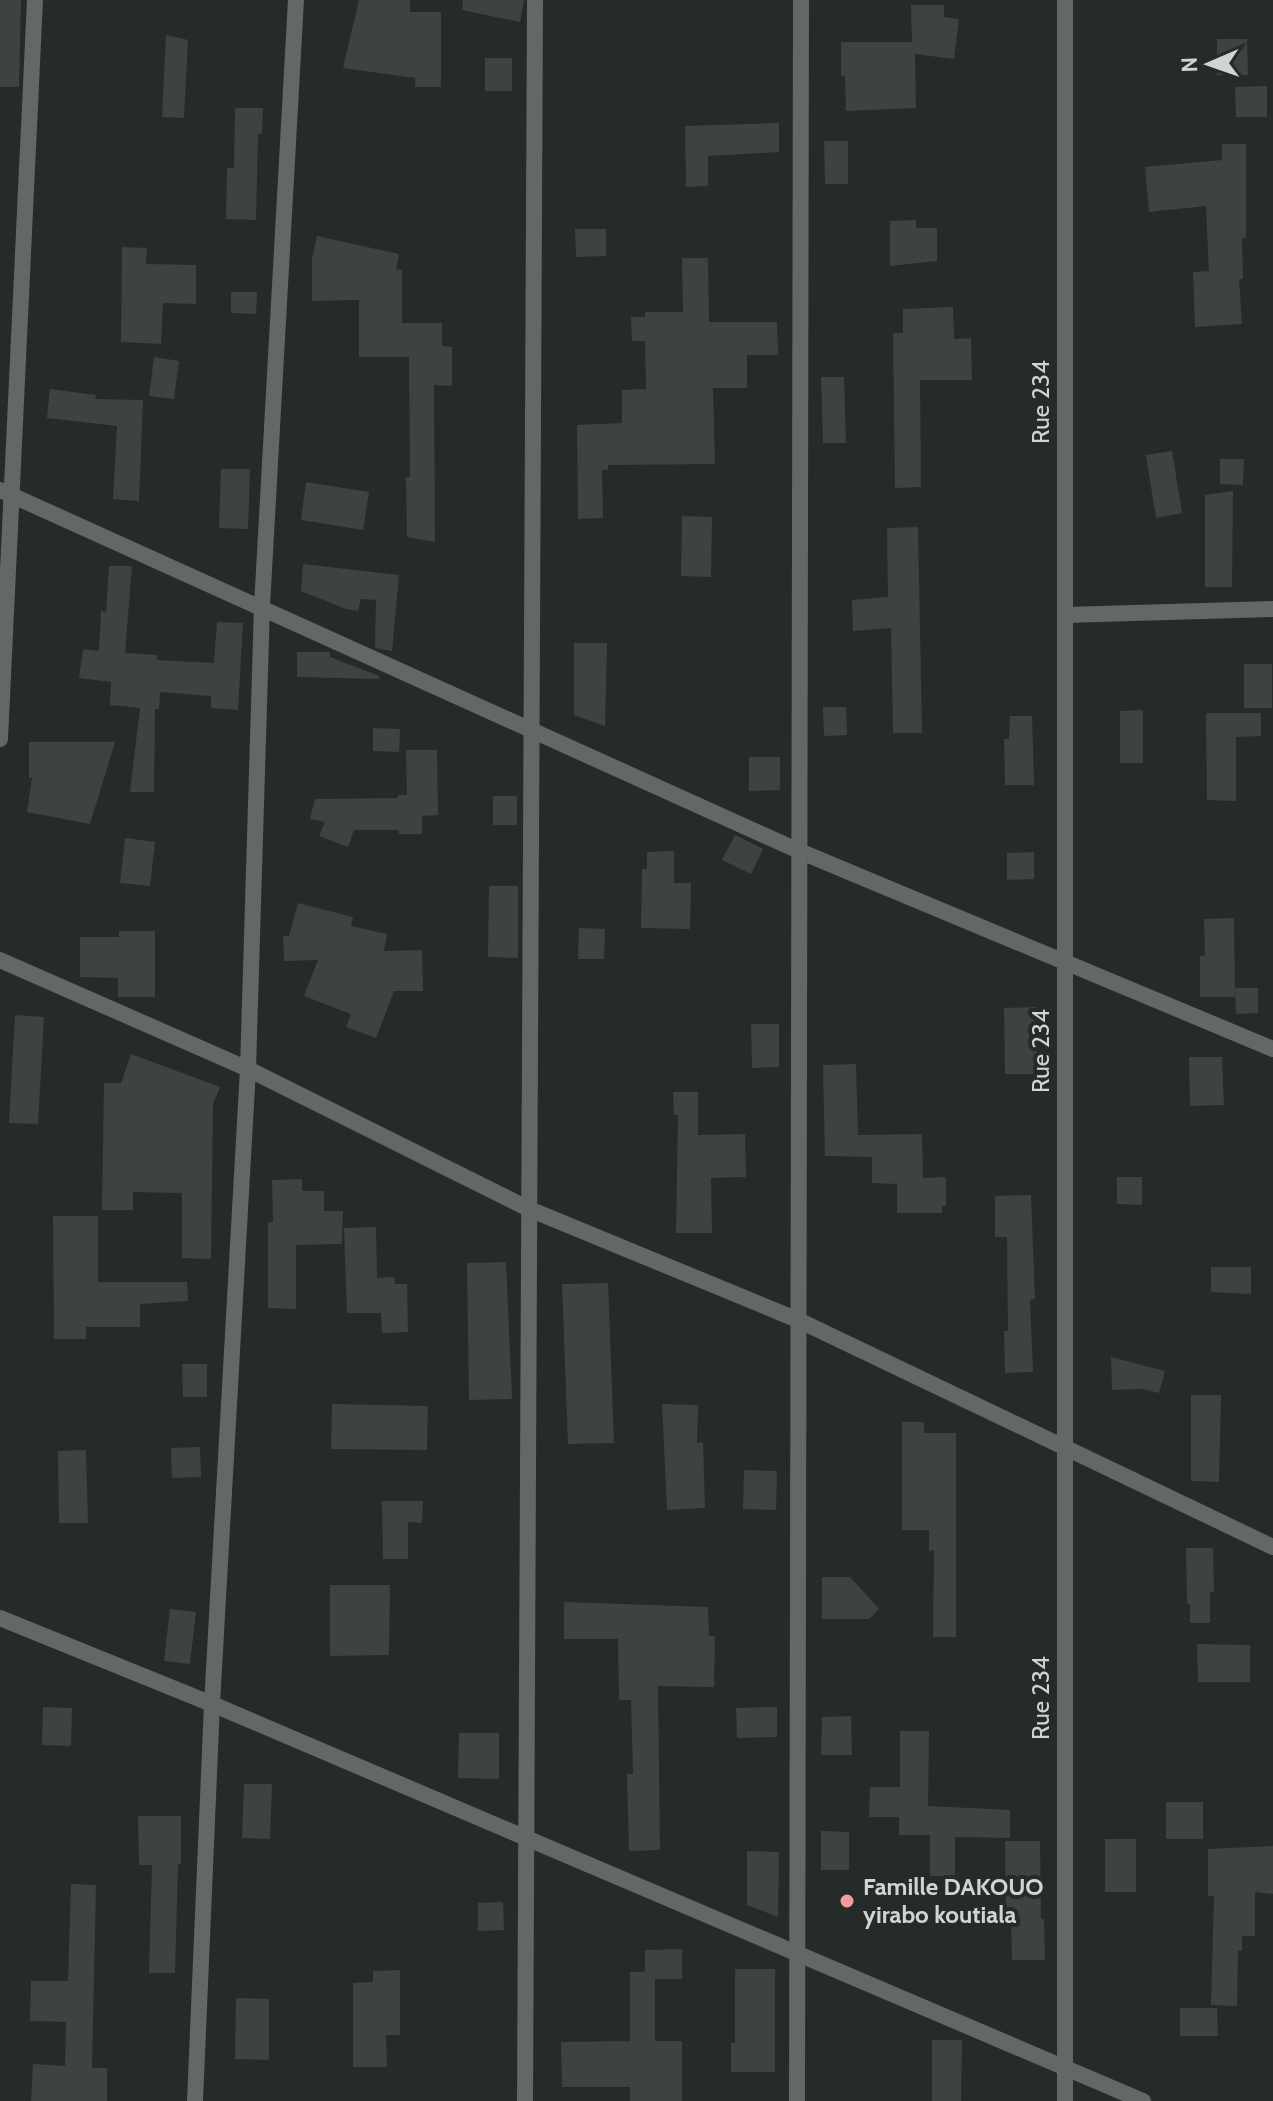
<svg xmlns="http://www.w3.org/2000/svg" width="1273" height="2101" font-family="Cabin,sans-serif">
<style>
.building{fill:#3c4341}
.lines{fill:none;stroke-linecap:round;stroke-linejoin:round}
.minor{stroke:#636765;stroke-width:16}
.poi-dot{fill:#f59b9a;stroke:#252b29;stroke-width:3}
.labels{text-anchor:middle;stroke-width:8;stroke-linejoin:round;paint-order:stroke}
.street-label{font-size:24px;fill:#d0d5d3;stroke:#252b29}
.poi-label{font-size:24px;font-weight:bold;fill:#d0d5d3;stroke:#252b29;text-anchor:start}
</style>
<rect width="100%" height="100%" fill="#252b29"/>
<g class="building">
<polygon points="0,0 21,0 19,87 0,87"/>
<polygon points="359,0 410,0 410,12 441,12 441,87 415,87 415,78 343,68"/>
<polygon points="463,0 524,0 520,22 462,10"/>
<polygon points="911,5 944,5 944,17 959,19 954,59 915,54 916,108 846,111 845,76 841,76 841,42 912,42"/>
<polygon points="166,35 188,40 184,118 162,117"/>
<polygon points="1217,39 1247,39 1248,75 1217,75"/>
<rect x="485" y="58" width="27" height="33"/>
<polygon points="1267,86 1267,117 1236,117 1235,87"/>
<polygon points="235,108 263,108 262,134 258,134 256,220 226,219 227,168 234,168"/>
<polygon points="779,123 779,152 708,156 708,186 686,187 685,126"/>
<polygon points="824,141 848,141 848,184 825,184"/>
<polygon points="1222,144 1246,144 1246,238 1242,238 1243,279 1239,279 1242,324 1195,327 1193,272 1209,271 1206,206 1149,212 1145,167 1222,160"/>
<polygon points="916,220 916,228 937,228 937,261 890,266 890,221"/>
<polygon points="575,229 606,229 606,256 576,257"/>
<polygon points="317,236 399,254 396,269 402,270 402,323 442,323 442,346 452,347 452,386 434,385 435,542 407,537 406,477 410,477 409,357 359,357 359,300 312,301 312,259"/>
<polygon points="122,247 147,248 146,264 196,265 196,304 163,303 161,344 121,342"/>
<polygon points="682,258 708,258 709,322 777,322 778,355 747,355 747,388 713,388 715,464 608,465 608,470 602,470 603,518 578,519 577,425 622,423 622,390 646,389 645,341 632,341 631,317 645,317 645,312 683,312"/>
<polygon points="231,292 257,292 256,314 231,313"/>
<polygon points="953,307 954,339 971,338 972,380 920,380 921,487 895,488 893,333 903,333 903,309"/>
<polygon points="154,357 179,361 174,399 149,396"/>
<polygon points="821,377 844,377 846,443 823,443"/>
<polygon points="50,389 96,395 95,399 143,400 139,501 113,499 117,426 47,418"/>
<polygon points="1172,451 1182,513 1156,518 1146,455"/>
<polygon points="1220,459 1244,459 1243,485 1220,484"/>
<polygon points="221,469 250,469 248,529 219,528"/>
<polygon points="306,482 369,492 363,530 301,520"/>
<polygon points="1233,491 1232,587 1205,587 1205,495"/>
<polygon points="682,516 712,517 711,577 681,576"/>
<polygon points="918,527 922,733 893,733 891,628 853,631 852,600 888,597 887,528"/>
<polygon points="303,564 399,575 392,651 375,648 376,600 361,599 358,611 346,609 301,591"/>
<polygon points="109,566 132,566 125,653 157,655 157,660 214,663 217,622 243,623 238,710 211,708 211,696 160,692 159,709 155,709 154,792 130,792 140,708 110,705 111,682 79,678 83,649 99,651 101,611 106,612"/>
<polygon points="574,643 607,643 605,726 574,715"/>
<polygon points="297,652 330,652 330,657 379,676 379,679 297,677"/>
<rect x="1244" y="664" width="28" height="44"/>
<polygon points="823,707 846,707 847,735 824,736"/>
<polygon points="1143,710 1143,763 1120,763 1120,711"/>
<polygon points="1206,713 1261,713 1261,736 1236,737 1236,801 1207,800"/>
<polygon points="1010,716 1032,716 1034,785 1005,785 1004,739 1009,739"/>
<polygon points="373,728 400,729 399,752 373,751"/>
<polygon points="29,742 115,742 90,824 27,812 32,778 29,778"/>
<polygon points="406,750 437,750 438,815 422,816 422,834 399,834 399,830 354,830 348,847 319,836 325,822 310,819 315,799 398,798 398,795 407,795"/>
<polygon points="749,757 780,757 780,790 749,791"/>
<rect x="493" y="796" width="24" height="29"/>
<polygon points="735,835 763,849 751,874 722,860"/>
<polygon points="125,838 155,842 150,886 120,883"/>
<polygon points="674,851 674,883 691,883 690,929 641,928 642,869 647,869 647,852"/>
<polygon points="1034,852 1034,879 1007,880 1007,853"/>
<polygon points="489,886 518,886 518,958 488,957"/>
<polygon points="298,903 353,917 351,926 387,934 384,951 422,950 423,991 394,991 376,1038 346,1027 351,1014 304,996 318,960 284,961 283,936 289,936"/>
<polygon points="1234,918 1235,997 1200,997 1200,956 1205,956 1204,919"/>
<polygon points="579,928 605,929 604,959 578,959"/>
<polygon points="119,931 155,931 155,997 118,997 118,978 80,977 80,937 119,937"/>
<polygon points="1235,988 1258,988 1258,1013 1236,1014"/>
<polygon points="1036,1007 1037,1074 1005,1074 1004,1008"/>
<polygon points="15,1015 44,1017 38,1124 9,1123"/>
<polygon points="751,1024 779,1024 779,1067 752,1068"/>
<polygon points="131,1054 220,1087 213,1104 211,1259 182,1258 182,1193 133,1192 133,1210 102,1210 104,1083 121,1083"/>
<polygon points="1189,1057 1222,1057 1224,1105 1190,1106"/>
<polygon points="856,1064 858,1135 922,1134 923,1178 946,1177 946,1206 942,1206 942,1213 897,1213 897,1184 872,1183 872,1157 825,1156 823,1065"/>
<polygon points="673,1092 698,1092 698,1135 745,1134 746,1177 711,1178 712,1233 676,1233 678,1115 674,1115"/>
<polygon points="1117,1177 1142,1177 1142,1205 1117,1204"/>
<polygon points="302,1179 302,1191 324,1191 324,1211 343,1211 342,1244 296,1245 296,1309 268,1308 268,1222 273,1222 272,1180"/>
<polygon points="1031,1195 1035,1299 1030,1300 1033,1372 1005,1373 1004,1331 1008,1331 1007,1237 995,1237 995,1196"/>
<polygon points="53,1216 98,1216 98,1282 187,1282 188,1301 140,1304 140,1327 86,1327 86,1339 54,1339"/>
<polygon points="376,1227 377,1278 394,1277 395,1284 407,1284 408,1332 382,1333 381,1313 347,1313 344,1228"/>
<polygon points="506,1262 512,1399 469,1400 467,1263"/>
<polygon points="1211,1267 1251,1267 1251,1294 1211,1292"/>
<polygon points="608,1283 614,1443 568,1444 562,1284"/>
<polygon points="1111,1357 1165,1371 1159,1393 1142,1389 1112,1390"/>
<polygon points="182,1364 207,1364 207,1397 183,1397"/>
<polygon points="1191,1395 1221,1395 1219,1482 1191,1481"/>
<polygon points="332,1404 428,1406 427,1450 331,1449"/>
<polygon points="662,1404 698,1405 697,1443 703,1442 705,1508 667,1510"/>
<polygon points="902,1422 924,1422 924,1433 956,1433 956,1637 933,1637 934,1550 929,1551 929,1530 902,1530"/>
<polygon points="200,1447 201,1477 172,1478 171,1448"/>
<polygon points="86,1450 88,1523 59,1523 58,1451"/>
<polygon points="744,1470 777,1471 776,1510 743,1509"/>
<polygon points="382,1501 423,1501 422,1523 408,1522 408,1559 383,1559"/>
<polygon points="1186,1548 1213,1548 1214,1592 1210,1592 1210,1623 1190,1623 1190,1604 1187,1604"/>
<polygon points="822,1577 850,1577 879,1609 869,1619 822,1619"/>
<polygon points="330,1585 390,1585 389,1655 330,1656"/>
<polygon points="564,1602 708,1607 709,1636 715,1636 714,1687 658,1686 660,1850 629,1851 627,1774 633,1774 631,1700 619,1700 618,1639 564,1639"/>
<polygon points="170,1609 196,1612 190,1664 164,1661"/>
<polygon points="1197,1644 1250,1645 1250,1682 1198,1682"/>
<polygon points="43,1707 72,1708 71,1746 42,1745"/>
<polygon points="777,1707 777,1737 737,1738 736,1708"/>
<polygon points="851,1716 852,1755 821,1755 822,1717"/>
<polygon points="900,1731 929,1731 928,1806 1010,1810 1010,1838 955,1837 955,1876 930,1876 930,1835 899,1835 899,1817 869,1817 870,1787 900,1787"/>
<polygon points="459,1733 499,1733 499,1779 458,1778"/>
<polygon points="244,1784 272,1784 270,1839 242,1838"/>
<rect x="1166" y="1802" width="37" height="37"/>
<polygon points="138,1816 181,1816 181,1864 178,1864 175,1973 149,1973 152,1865 139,1865"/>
<polygon points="821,1831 849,1832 849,1870 821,1870"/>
<rect x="1105" y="1839" width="31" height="53"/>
<polygon points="1005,1841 1040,1841 1041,1919 1044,1919 1045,1960 1012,1960 1011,1913 1006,1913"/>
<polygon points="1273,1846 1273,1894 1255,1892 1255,1936 1242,1936 1242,1951 1238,1951 1237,2006 1211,2005 1214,1896 1208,1896 1208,1849"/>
<polygon points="747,1851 779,1852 778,1917 747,1905"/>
<polygon points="71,1884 96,1885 92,2068 107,2068 107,2101 31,2101 33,2064 65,2066 66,2022 30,2021 31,1981 68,1981"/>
<polygon points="503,1902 504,1930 478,1931 478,1903"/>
<polygon points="682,1949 682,1979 655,1979 655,2041 682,2041 682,2101 630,2101 630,2087 562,2087 561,2042 630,2041 630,1972 645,1972 645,1950"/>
<polygon points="735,1969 775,1969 775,2072 731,2072 731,2043 735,2043"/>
<polygon points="400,1970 400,2035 386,2035 387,2067 353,2067 353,1983 373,1982 373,1971"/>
<polygon points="236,1998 269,1999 269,2060 235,2059"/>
<polygon points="1180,2008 1217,2008 1218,2036 1180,2036"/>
<polygon points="932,2040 962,2040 961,2101 932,2101"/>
</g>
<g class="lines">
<g class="minor">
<polyline points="0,490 799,851 1273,1049"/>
<polyline points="1065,615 1273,609"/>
<polyline points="0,739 35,0"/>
<polyline points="0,960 248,1069 529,1209 798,1320 1273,1547"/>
<polyline points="0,1618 212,1704 1143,2101"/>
<polyline points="195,2101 212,1704 248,1069 262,606 296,0"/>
<polyline points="525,2101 535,0"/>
<polyline points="797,2101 801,0"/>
<polyline points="1065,2101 1065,0"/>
</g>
</g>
<circle class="poi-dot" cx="847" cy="1901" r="8"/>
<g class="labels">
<g class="street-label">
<text transform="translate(1041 402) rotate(-90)" y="8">Rue 234</text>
<text transform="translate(1041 1051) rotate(-90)" y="8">Rue 234</text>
<text transform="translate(1041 1698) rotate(-90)" y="8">Rue 234</text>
</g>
<g class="poi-label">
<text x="863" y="1895">Famille DAKOUO<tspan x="863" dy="28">yirabo koutiala</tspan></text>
</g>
</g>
<g transform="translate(1209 64) rotate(268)" stroke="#252b29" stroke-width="6" paint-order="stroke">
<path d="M0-6L14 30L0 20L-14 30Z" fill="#d0d5d3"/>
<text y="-12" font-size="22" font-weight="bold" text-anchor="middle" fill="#d0d5d3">N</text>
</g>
</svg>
